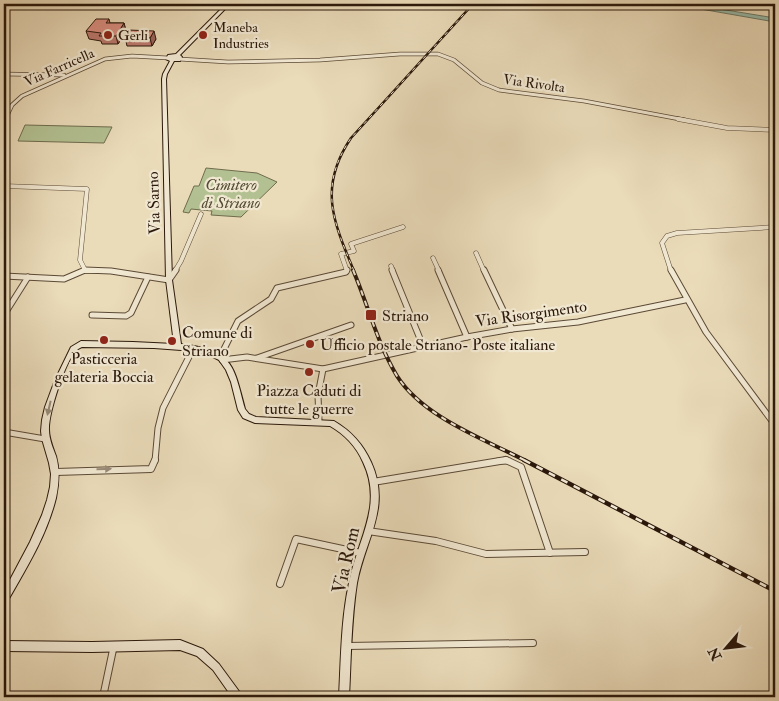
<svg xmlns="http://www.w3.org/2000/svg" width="779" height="701" font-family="'IM FELL Double Pica',serif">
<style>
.green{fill:#b3c192;stroke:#6f6c4e}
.water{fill:#99bcaa;stroke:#6d7a6a}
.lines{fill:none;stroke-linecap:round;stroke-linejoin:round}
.minor-far3-casing{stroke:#5b4936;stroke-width:4.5}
.minor-far2-casing{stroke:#5b4936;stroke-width:5}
.minor-far1-casing{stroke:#5b4936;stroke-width:7}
.minor-casing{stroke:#5b4936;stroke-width:8}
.secondary-casing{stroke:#2b180b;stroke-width:2}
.minor-far3{stroke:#f1e8d2;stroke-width:3}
.minor-far2{stroke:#f1e8d2;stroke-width:4}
.minor-far1{stroke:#f1e8d2;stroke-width:5}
.minor{stroke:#f1e8d2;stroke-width:6}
.secondary{fill:#f1e8d2;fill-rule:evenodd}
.rail-far2-casing{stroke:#2b180b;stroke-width:2.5}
.rail-far1-casing{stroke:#2b180b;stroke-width:4}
.rail-casing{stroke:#2b180b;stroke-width:4.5}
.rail-far2{stroke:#f1e8d2;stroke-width:1;stroke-dasharray:4;stroke-linecap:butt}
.rail-far1{stroke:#f1e8d2;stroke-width:2;stroke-dasharray:5.5;stroke-linecap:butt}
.rail{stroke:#f1e8d2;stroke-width:2.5;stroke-dasharray:7;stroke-linecap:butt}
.wall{fill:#bc7a6f;stroke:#2b180b}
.shaded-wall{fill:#99635a;stroke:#2b180b}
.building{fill:#db8e81;stroke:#2b180b}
.oneway{fill:#988a78}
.poi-dot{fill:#8f2418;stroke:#f1e8d2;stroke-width:2}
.labels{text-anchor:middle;stroke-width:4.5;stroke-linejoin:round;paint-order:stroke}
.far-poi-label{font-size:14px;fill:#2b180b;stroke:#f1e8d2;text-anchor:start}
.far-street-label{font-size:14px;fill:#2b180b;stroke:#f1e8d2}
.park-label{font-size:16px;font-style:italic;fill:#544b34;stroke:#f1e8d2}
.street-label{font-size:16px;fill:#2b180b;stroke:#f1e8d2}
.poi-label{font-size:16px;fill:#2b180b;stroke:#f1e8d2;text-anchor:start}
.near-street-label{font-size:19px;fill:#2b180b;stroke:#f1e8d2}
</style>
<rect width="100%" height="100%" fill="#eadbb9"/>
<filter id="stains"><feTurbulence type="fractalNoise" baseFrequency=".004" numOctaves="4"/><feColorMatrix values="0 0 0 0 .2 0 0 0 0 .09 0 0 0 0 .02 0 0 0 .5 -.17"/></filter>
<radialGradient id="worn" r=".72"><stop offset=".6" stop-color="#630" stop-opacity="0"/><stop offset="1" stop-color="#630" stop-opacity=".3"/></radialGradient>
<g class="green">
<polygon points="25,125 112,127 104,143 18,141"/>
<polygon points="206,168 257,173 277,182 241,217 211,215 212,211 191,209 189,213 183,212 194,186 199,186"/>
</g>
<polygon class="water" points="672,4 689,4 775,18 775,22"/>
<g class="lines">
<defs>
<g id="minor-far3">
<polyline points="179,59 228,62 320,60 400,54 438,54 454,60 482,83 499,90 584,101 685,120"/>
<polyline points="4,74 64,75"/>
<polyline points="5,120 12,105 22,96 105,59 132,56 168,58"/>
</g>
<g id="minor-far2">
<polyline points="678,119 727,128 775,130"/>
<polyline points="4,122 5,119"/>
<polyline points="4,186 87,189 80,260 85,270"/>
<polyline points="476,253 484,271"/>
<polyline points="433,258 439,271"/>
<polyline points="391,266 393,271"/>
<polyline points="83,271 107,271"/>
<polyline points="175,271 181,261 201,214"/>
<polyline points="347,271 341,254 354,251 351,244 403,227"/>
<polyline points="671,271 662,243 667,236 677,233 775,227"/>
</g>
<g id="minor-far1">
<polyline points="392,270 423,346"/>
<polyline points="438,270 467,337"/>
<polyline points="484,270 512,329"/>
<polyline points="671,270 706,332 775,425"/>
<polyline points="4,276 64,279 85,270 111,271 169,280 176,270"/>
<polyline points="4,315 28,277"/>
<polyline points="92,315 126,316 131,313 148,277"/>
<polyline points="220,357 238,321 271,299 277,288 346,272 347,270"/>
<polyline points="257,358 351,325"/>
<polyline points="222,360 247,357 323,369 467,337 512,329 578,322 685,300"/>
<polyline points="319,421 318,395 323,369"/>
<polyline points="4,432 45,439"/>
<polyline points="155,461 158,428 163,408 193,349"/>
<polyline points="498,461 509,461"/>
</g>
<g id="minor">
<polyline points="506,460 521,467 550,553"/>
<polyline points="56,472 151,469 155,460"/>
<polyline points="373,482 506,460"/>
<polyline points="368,531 436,541 486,554 585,552"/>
<polyline points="280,584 296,539 361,553"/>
<polyline points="347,646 533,643"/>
<polyline points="103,697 114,645"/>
</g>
<g id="secondary">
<path d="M226 4H230L180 55 182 57 180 61H174L167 74 166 79 172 280 181 344C233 351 233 363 245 409L249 414 256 417 334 421C351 431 363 444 371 462 392 508 365 539 357 583 351 621 351 659 349 697H339C341 659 341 620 349 583 357 540 384 506 363 462 356 446 344 434 330 426L255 423 243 418 238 410 231 382 226 370 219 360 209 355 195 351 154 348 82 347C80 348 77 349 76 351 65 361 48 415 49 430 49 439 53 448 56 456 60 470 59 483 56 498 47 535 26 569 7 602L4 603V591L30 542 42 515 47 500 50 487 51 474 49 463 42 439 41 431 42 420 45 407 55 380 71 347 81 341 133 342 174 344 166 280 162 79 163 74 170 61 166 59 168 55 176 54Z"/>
<polygon points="180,640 203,649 219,664 241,694 243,697 232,697 213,670 197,656 180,650 92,652 4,651 4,641 92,642"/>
</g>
</defs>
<use href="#minor-far3" class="minor-far3-casing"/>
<use href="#minor-far2" class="minor-far2-casing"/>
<use href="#minor-far1" class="minor-far1-casing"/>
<use href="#minor" class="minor-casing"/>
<use href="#secondary" class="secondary-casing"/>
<use href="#minor-far3" class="minor-far3"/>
<use href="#minor-far2" class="minor-far2"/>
<use href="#minor-far1" class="minor-far1"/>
<use href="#minor" class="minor"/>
<use href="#secondary" class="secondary"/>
<defs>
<path id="rail-far2" d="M354 271C333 221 318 187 351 138L473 4"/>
<path id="rail-far1" d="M353 270C368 305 377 343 397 376 423 417 484 439 526 461"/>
<polyline id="rail" points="524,460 775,591"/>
</defs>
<use href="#rail-far2" class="rail-far2-casing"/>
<use href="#rail-far1" class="rail-far1-casing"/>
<use href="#rail" class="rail-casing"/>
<use href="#rail-far2" class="rail-far2"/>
<use href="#rail-far1" class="rail-far1"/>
<use href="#rail" class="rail"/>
</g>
<g class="wall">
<polygon points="109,19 110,23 124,23 126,31 118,44 102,44 101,41 89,39 86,31"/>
<polygon points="128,30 156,39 152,46 127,46 125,37"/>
</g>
<g class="shaded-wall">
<polygon points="124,23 126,31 118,44 116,36"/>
<polygon points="154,31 156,39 152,46 150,38"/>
</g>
<g class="building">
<polygon points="96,19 109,19 106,23 124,23 116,36 99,36 101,33 86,31"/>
<polygon points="128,30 154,31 150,38 125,37"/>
</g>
<defs><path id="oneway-solid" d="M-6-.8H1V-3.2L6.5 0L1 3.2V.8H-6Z" transform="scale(1.25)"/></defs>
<g class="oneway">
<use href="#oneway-solid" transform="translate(49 408) rotate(103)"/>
<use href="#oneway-solid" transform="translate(104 469) rotate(-1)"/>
</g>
<g class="poi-dot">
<circle cx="108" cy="35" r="5"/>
<circle cx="203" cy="35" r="5"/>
<rect x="365" y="309" width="12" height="12" rx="2.5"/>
<circle cx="104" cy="340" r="5"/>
<circle cx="172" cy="341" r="5"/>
<circle cx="310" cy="344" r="5"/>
<circle cx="309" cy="372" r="5"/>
</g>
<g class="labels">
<g class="far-poi-label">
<text x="213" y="32">Maneba<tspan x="213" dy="16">Industries</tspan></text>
<text x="118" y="40">Gerli</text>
</g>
<g class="far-street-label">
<text transform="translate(59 67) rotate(-24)" y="5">Via Farricella</text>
<text transform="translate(534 83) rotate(8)" y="5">Via Rivolta</text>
</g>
<g class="park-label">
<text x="231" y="190">Cimitero<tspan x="231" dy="18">di Striano</tspan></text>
</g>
<g class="street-label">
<text transform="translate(153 203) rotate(-92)" y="6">Via Sarno</text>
<text transform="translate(531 313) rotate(-8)" y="6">Via Risorgimento</text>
</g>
<g class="poi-label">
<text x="382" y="321">Striano</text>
<text x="182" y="338">Comune di<tspan x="182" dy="18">Striano</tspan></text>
<text x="320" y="350">Ufficio postale Striano- Poste italiane</text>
<text x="104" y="364" text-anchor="middle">Pasticceria<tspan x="104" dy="18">gelateria Boccia</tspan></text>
<text x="309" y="396" text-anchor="middle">Piazza Caduti di<tspan x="309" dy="18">tutte le guerre</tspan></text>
</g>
<g class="near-street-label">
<text transform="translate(345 560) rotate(-77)" y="7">Via Rom</text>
</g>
</g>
<rect width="779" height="701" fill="none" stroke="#eadbb9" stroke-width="20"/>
<rect x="5" y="5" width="769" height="691" fill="none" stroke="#2b180b" stroke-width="2.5"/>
<rect x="10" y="10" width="759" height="681" fill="none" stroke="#2b180b"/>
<g transform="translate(726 648) rotate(242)" stroke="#f1e8d2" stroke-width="4" paint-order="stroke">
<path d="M0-4L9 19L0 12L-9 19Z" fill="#2b180b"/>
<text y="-8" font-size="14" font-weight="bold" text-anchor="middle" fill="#2b180b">N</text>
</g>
<rect width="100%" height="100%" filter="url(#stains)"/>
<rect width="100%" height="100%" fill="url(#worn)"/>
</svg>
